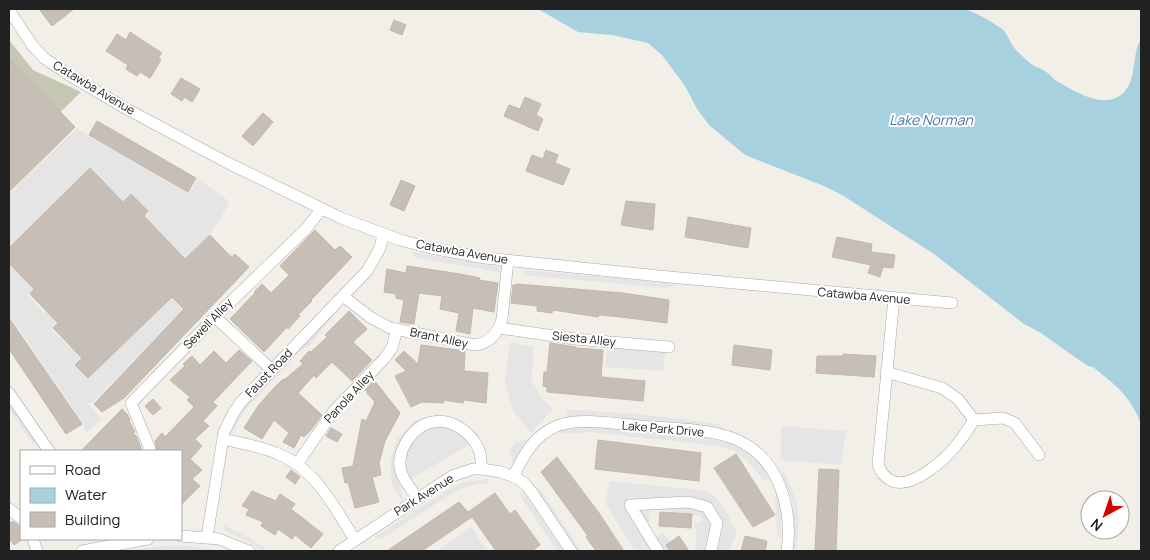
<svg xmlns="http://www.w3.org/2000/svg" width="1150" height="560" font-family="Manrope,sans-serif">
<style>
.construction{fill:#c6c7b3}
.parking{fill:#e5e5e5;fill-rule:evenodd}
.water{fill:#a8d1df}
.building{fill:#c7beb7;stroke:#c4b6aa}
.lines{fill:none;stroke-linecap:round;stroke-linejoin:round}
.street-casing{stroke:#a8a8a8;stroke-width:12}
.street{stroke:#fff;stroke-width:11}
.labels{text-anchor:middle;stroke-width:4;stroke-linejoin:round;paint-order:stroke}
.street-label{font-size:12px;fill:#212121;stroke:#fff}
.water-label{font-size:14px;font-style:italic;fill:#4877ab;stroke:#fff}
</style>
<rect width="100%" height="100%" fill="#f2efe8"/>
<polygon class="construction" points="9,40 33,70 81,92 9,162"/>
<g class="parking">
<path d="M77 128 88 136 190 192 198 179 230 202 210 235 75 365 88 378 221 251 236 255 93 402 88 404 102 419 86 433 83 423 9 315V263L23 277 112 191 91 170 9 249V194ZM131 194 148 211V215L44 313 28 295ZM171 250 69 347 52 330 53 328Z"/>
<polygon points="412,252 497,266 503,273 414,257"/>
<polygon points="524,270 627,279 678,285 665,288 523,275"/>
<polygon points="328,313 332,317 310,345 299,352 243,413 232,434 231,419"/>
<polygon points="608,341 666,346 663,371 605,367"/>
<polygon points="510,342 533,347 532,381 542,398 553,409 531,433 514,412 505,384"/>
<polygon points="9,401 37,442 33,444 9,409"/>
<polygon points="566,410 578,410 639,414 719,424 723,431 589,415 567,418"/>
<polygon points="437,415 459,420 479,434 467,446 400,485 403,502 392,484 390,461 397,440 414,421"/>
<polygon points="589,426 706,438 728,443 747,452 762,465 770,478 764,481 748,461 734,451 719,446 589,432 562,434 557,431"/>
<polygon points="782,426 846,431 841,465 780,460"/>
<polygon points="528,439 513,463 509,452 515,442"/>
<polygon points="781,472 786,474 797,504 799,522 796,551 792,551 794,514 792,499"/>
<polygon points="488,479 487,484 476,484 454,492 382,539 374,537 451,488 463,482"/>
<polygon points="610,481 708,491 723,505 737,534 729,551 695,551 697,534 694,524 703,521 701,516 657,509 651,511 648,516 650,520 645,526 655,538 664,533 676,551 635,551 605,503"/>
<polygon points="533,488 540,489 581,551 577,551"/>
<polygon points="520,492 527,497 563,551 557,551 523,500"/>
<polygon points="778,492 781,510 781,539 777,535 775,498"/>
<polygon points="223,525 251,539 269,551 262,551 249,542 225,531"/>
<polygon points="471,527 487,551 437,551"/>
<polygon points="184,545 221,551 131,550 161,546"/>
</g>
<path class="water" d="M538 9H929C940 11 949 8 960 9 973 9 989 21 1001 28 1008 33 1010 44 1016 50 1021 55 1030 64 1036 67 1038 68 1041 68 1043 70 1049 73 1053 79 1058 82 1075 91 1102 109 1121 95 1138 82 1131 54 1141 39V424C1131 396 1115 385 1093 367L1088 366 1072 355 1041 333 1024 324 934 254 842 195 824 186 745 155 709 125 697 109 685 86 662 55 648 43 612 35 578 32Z"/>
<g class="building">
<polygon points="39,9 74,9 52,26"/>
<polygon points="394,20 406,25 402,35 390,30"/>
<polygon points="130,32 162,53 158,58 161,60 150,78 140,72 137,76 126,69 128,65 106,51 117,34 126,40"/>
<polygon points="9,59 75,127 9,192"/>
<polygon points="181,78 200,89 192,102 184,97 182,101 171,94"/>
<polygon points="525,97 541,104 536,115 543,119 538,131 504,116 509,105 520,109"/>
<polygon points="263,113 273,122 253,146 242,136"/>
<polygon points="97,121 196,178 188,192 89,135"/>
<polygon points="546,150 558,155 555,163 570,169 563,185 526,171 532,155 543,159"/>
<polygon points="90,168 123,202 131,194 148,211 144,216 185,259 210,235 232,258 235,254 249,267 124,398 102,412 94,404 184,309 172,297 88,378 75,365 82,358 53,328 58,323 30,294 34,289 9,263 9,248"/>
<polygon points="401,180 415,186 404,211 390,205"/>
<polygon points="626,201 655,204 653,230 621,225"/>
<polygon points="688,217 751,228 748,248 685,237"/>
<polygon points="315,230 335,250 340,246 352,257 311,300 312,301 298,315 300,316 288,329 287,327 264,352 230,319 255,293 254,292 262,284 271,293 289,275 280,266"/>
<polygon points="837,237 872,244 871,252 895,255 893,268 883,267 880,277 868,273 871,265 832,257"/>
<polygon points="407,266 460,274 480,278 479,280 498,283 494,312 473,308 470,334 456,331 459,313 440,309 442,296 419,293 414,324 400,322 404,300 396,298 396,294 384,292 387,269 406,273"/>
<polygon points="517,284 623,293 669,300 667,323 621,317 599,315 598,317 553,310 552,313 537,311 537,306 511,303 513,285 516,285"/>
<polygon points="349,311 367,329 353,342 372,360 352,381 332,362 316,378 314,375 298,393 322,415 311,430 304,437 301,435 294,448 283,442 289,433 274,420 262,439 244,428 258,406 272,390 283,379 284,380 303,364 300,361 309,351 311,352 327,337 325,335"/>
<polygon points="9,318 82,424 66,434 9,349"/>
<polygon points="550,343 576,347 576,348 603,350 601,377 645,381 643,401 547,392 547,387 543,386 544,372 547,372"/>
<polygon points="421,345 465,351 464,371 488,373 486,403 464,400 463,403 443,400 444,403 422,402 411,407 395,376 406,371 395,360 404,351 418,364"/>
<polygon points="734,345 772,350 770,370 732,365"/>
<polygon points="239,350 252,361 213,402 217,406 203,421 209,426 195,439 202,446 190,459 202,470 192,479 200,486 181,505 181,451 157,451 155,441 162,433 165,437 194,407 187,400 190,397 170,380 185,366 183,364 192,356 200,365 214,351 226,363"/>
<polygon points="843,354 876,356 874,377 816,373 817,356 843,356"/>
<polygon points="374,380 400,413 385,441 379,463 381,475 372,477 379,502 355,508 348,482 345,483 342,468 353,466 362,419 366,421 375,402 367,393 368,388 366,391 365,390"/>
<polygon points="153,399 161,408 153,415 145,406"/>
<polygon points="122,409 127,414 130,420 129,421 135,432 133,433 137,437 141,448 141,451 81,451"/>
<polygon points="331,428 342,434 337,442 326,436"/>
<polygon points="598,440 701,453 699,481 595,469"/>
<polygon points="736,454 775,515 753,527 714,468"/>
<polygon points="557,457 599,513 624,551 596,551 586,537 588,536 541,472"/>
<polygon points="819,469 839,470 836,551 815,551"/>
<polygon points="291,470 300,477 295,484 286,477"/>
<polygon points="252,491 276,501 280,494 295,504 291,509 323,534 311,548 295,535 292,539 278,529 275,535 261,526 263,522 246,515 249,509 242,506"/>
<polygon points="495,493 510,514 515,510 540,545 532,551 496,551 472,517 422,551 387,551 459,502 468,512"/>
<polygon points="660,512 692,514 691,528 659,526"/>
<polygon points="13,521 21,527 21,540 14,545 9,538 9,524"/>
<polygon points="679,536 689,551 670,551 666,545"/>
<polygon points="745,536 767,541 765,551 741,551"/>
</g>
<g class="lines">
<defs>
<g id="street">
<polyline points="9,10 32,45 44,58 69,75 125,108 226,162 341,218 400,240 431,248 485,258 659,276 952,303"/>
<path d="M343 296 370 317 390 328 475 345C490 343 498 334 502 319L508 260"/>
<polyline points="215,317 272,370"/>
<polyline points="499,328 575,339 669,347"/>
<path d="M886 372 942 388 958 399 974 420C969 428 964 436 958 443 947 458 912 490 892 481 884 477 880 472 878 464L894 298"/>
<polyline points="9,393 49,451"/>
<polyline points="974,420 1003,418 1015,423 1039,455"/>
<path d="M223 439C240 443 259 446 276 453 315 468 334 506 355 540"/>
<polyline points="148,451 150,449 131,403 215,317 307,228 321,209"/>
<polyline points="297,464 333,412 384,359 392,348 397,329"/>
<path d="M513 477C524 455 533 436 557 426 580 417 615 424 640 426 670 429 707 428 735 439 779 457 793 508 787 551"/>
<path d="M417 498C412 490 404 481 401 472 395 452 413 425 433 422 452 418 472 433 479 450 481 455 481 463 482 469"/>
<polyline points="9,509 21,518"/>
<polyline points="181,536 219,539 249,551"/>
<polyline points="207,537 224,432 234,412 241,402 367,271 380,248 383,234"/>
<polyline points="33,539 37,551"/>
<polyline points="82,551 148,539"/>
<polyline points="339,551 452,476 473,469 482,469 501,472 517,478 525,484 533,494 571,551"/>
<polyline points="658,551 630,505 688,502 707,507 717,523 711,551"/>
</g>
</defs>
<use href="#street" class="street-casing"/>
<use href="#street" class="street"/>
</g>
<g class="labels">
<g class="street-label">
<text transform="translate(94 88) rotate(31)" y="4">Catawba Avenue</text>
<text transform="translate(462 252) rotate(10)" y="4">Catawba Avenue</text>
<text transform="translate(864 296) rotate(5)" y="4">Catawba Avenue</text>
<text transform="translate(208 324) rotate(-46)" y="4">Sewell Alley</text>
<text transform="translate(439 338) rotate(12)" y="4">Brant Alley</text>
<text transform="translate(584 339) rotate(6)" y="4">Siesta Alley</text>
<text transform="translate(269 373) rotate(-46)" y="4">Faust Road</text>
<text transform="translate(349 397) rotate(-47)" y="4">Panola Alley</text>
<text transform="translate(663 429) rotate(5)" y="4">Lake Park Drive</text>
<text transform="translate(424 495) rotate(-32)" y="4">Park Avenue</text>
</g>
<g class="water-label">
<text x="931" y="125">Lake Norman</text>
</g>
</g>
<rect width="1150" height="560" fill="none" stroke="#212121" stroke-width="20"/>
<rect x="20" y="450" width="162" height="90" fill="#ffffff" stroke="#a6a6a6"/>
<rect x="30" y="466" width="25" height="8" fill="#ffffff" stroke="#a6a6a6"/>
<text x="65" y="475" font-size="15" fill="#212121">Road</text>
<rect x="30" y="488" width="25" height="15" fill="#a8d1df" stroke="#a6a6a6"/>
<text x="65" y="500" font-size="15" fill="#212121">Water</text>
<rect x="30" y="512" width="25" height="15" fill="#c7beb7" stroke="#a6a6a6"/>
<text x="65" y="525" font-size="15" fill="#212121">Building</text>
<g transform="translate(1105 515) rotate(220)"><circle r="24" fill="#ffffff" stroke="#a6a6a6"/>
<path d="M0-4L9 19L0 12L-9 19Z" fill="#d20600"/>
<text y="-8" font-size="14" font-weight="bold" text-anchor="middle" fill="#212121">N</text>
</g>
</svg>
